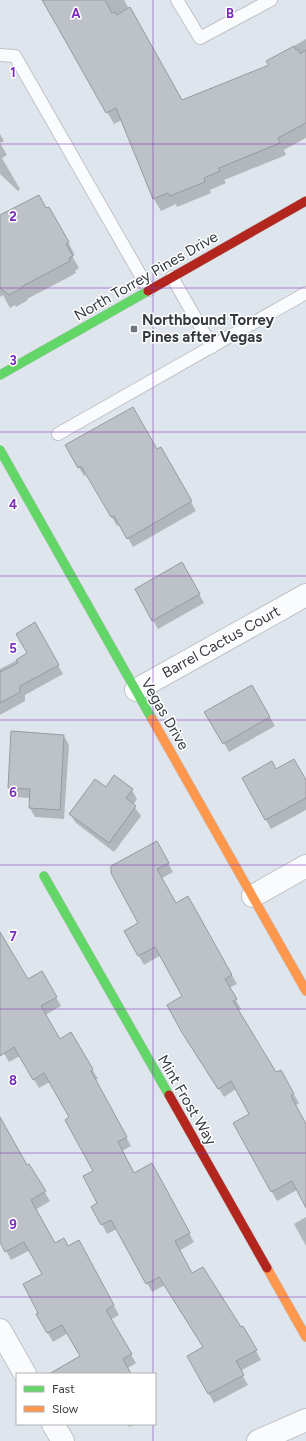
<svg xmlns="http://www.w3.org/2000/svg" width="306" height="1441" font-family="Figtree,sans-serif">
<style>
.shadow{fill:#0003}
.building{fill:#bdc2c8;stroke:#969ba0}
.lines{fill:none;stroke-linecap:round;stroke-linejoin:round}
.lane-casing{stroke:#bfc3c9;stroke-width:14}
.street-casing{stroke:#bfc3c9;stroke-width:24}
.fast-casing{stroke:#bfc3c9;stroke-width:10}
.slow-casing{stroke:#bfc3c9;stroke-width:10}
.jam-casing{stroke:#bfc3c9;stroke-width:10}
.lane{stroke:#fafbfc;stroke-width:12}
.street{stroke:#fafbfc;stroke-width:22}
.fast{stroke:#63d668;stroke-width:9}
.slow{stroke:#ff974d;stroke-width:9}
.jam{stroke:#b3261e;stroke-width:9}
.grid{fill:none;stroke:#7b2cbf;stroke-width:1;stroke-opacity:0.55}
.poi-dot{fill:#71767c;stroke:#fff;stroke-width:1.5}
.labels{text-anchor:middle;stroke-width:3;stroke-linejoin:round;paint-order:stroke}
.street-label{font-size:15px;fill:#363a3f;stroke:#fff}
.poi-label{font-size:15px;font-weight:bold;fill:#363a3f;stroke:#fff;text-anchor:start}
.grid-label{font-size:13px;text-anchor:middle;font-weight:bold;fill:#7b2cbf;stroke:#fff;stroke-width:3;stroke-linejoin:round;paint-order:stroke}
</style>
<rect width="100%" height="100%" fill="#dfe5ec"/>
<g class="shadow">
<polygon points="43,0 124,0 182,101 270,66 268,61 306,39 306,138 284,150 286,155 224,180 226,183 210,190 211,193 177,207 176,204 161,211 154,199 122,120 114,124"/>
<polygon points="0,134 4,141 0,143 7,155 2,158 20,189 18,191 0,174"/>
<polygon points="46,210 56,220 75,255 72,256 79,268 75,271 76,273 69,277 27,299 28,300 16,307 15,305 10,308 3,295 0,297 0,217"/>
<polygon points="66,445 156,451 161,448 196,511 133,547 120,524 117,526 87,474 84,476"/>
<polygon points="182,563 204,603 158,629 136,590"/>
<polygon points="35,624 63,674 25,695 25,701 0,715 0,669 29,654"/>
<polygon points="252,686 275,726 229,752 206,712"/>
<polygon points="64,736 69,745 64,819 35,817 30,808 30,798 14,797 9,788"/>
<polygon points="276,770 306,782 306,810 271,829 243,778"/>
<polygon points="106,788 132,790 137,799 133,805 141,816 114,852 76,823 70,814"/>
<polygon points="161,851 173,872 162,878 176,904 187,897 237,984 229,988 241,1009 238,1011 276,1074 280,1071 299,1103 295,1106 306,1125 306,1206 297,1190 277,1201 234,1124 250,1115 236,1089 224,1097 188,1040 184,996 161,955 144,965 125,931 140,924"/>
<polygon points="0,934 28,980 42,972 61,1006 45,1015 59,1040 71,1033 98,1079 95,1080 131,1146 122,1151 134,1174 151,1165 194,1242 179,1251 192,1275 248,1336 261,1360 240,1371 248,1385 214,1403 188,1357 204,1348 165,1285 152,1292 117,1229 107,1234 93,1207 99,1204 95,1171 71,1118 50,1082 39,1088 20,1056 9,1062 0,1047"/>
<polygon points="0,1124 27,1167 29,1165 50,1201 35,1210 54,1244 84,1251 119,1315 110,1320 136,1363 128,1368 131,1374 75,1374 81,1356 68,1333 53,1342 37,1314 40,1313 44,1274 30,1250 11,1260 0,1240"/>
<polygon points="306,1217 306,1246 294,1224"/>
<polygon points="128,1424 135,1424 129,1427"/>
</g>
<g class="building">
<polygon points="42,0 105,0 112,13 115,12 117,15 130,7 182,100 269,65 266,61 294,46 296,50 298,49 300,54 306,50 306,123 278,138 280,143 219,168 220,171 204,178 205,182 170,196 168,193 153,199 116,108 106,113 57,26"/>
<polygon points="39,195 46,208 49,207 69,242 66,244 73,256 69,258 70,261 21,287 22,288 9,295 0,288 0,215"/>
<polygon points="133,407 157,449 161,447 192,501 127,539 114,516 111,517 81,466 78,468 65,445"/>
<polygon points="182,562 200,594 152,621 135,589"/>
<polygon points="35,622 59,665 20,686 20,692 0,703 0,672 18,663 16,660 27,653 16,634"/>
<polygon points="252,685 270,717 223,744 204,712"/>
<polygon points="11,731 64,735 60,810 29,808 30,789 8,788"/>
<polygon points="294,759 306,780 306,798 265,820 242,778 272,761 276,769"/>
<polygon points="114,775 133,789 126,798 136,806 109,843 69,814 95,779 106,787"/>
<polygon points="157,841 169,863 157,869 176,903 188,896 232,975 225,979 237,999 233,1001 276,1072 281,1070 294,1094 291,1096 306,1124 306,1208 292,1181 271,1192 233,1123 249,1114 231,1081 218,1089 181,1031 167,1005 182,996 155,947 138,956 124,931 138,923 111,873 111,866"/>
<polygon points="0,932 28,979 42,971 57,997 41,1006 60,1039 71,1032 93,1069 91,1071 127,1137 118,1142 134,1173 152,1163 190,1233 175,1241 192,1273 203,1267 241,1327 243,1326 257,1350 236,1361 244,1375 208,1394 187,1356 203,1347 159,1277 146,1284 111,1220 101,1225 91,1207 97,1203 83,1176 93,1171 65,1120 69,1117 44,1073 33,1080 14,1047 0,1056"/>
<polygon points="0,1117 27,1165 29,1164 46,1191 31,1200 55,1243 64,1238 68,1246 79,1240 114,1305 106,1310 132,1354 123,1359 131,1374 49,1374 80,1356 62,1325 47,1333 36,1314 38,1313 23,1284 42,1274 24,1242 5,1252 0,1242"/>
</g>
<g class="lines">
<defs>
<g id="lane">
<polyline points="177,0 200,38 271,0"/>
<polyline points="0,55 15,56 149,290"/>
<polyline points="172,277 212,347"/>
<polyline points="58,434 306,293"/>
</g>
<g id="street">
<polyline points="136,690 306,595"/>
<polyline points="253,896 306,866"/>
<polyline points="0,1330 25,1374"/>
<polyline points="53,1424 63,1441"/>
<polyline points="258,1441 306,1420"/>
</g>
<g id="fast">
<polyline points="0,375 148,291"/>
<polyline points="0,450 152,719"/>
<polyline points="44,876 169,1095"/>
</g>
<g id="slow">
<polyline points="152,719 306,991"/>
<polyline points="267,1268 306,1337"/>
</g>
<g id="jam">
<polyline points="148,291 306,201"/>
<polyline points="169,1095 267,1268"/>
</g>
</defs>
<use href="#lane" class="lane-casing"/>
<use href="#street" class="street-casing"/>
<use href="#fast" class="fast-casing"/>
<use href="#slow" class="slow-casing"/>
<use href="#jam" class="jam-casing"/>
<use href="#lane" class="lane"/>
<use href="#street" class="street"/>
<use href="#fast" class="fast"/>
<use href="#slow" class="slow"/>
<use href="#jam" class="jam"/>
</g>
<path class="grid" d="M153 0V1374M0 144H306M0 288H306M0 432H306M0 576H306M0 720H306M0 865H306M0 1009H306M0 1153H306M0 1297H306M153 1424V1441"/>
<rect class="poi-dot" x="130" y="325" width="8" height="8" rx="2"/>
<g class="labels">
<g class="street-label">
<text transform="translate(146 276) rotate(-30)" y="5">North Torrey Pines Drive</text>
<text transform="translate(221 642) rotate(-29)" y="5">Barrel Cactus Court</text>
<text transform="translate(165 714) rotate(60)" y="5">Vegas Drive</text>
<text transform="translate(187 1100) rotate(60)" y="5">Mint Frost Way</text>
</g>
<g class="poi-label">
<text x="142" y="325">Northbound Torrey<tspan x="142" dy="17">Pines after Vegas</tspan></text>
</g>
</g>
<g class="grid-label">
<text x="76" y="18">A</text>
<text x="230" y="18">B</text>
<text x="13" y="77">1</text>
<text x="13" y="221">2</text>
<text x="13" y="365">3</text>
<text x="13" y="509">4</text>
<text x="13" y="653">5</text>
<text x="13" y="797">6</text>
<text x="13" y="941">7</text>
<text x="13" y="1085">8</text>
<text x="13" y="1229">9</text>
</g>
<rect x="16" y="1373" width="140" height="52" fill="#ffffff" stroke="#afb0b2"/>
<rect x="24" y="1386" width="20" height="6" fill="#63d668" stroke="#afb0b2"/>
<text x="52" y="1393" font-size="12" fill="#363a3f">Fast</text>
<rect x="24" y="1406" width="20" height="6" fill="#ff974d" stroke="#afb0b2"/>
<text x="52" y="1413" font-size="12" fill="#363a3f">Slow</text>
</svg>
